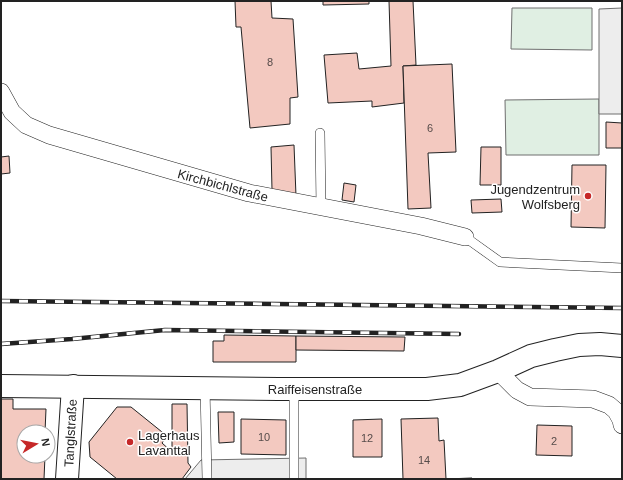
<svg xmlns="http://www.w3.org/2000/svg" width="623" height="480" font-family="Arial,sans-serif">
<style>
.garden{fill:#e0efe3;stroke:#6f6f6f}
.parking{fill:#ededed;stroke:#6f6f6f}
.building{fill:#f3c9c0;stroke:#222}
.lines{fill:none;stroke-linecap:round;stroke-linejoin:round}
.lane-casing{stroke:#222;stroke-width:10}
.street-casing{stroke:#222;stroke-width:18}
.secondary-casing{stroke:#222;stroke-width:24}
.lane{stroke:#fff;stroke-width:9}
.street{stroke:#fff;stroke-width:17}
.secondary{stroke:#fff;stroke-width:22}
.rail-casing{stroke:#222;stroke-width:4.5}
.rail{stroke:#fff;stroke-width:3;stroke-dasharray:9;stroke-linecap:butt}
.poi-dot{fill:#c62828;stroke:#fff;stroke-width:1.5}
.labels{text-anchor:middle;stroke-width:3;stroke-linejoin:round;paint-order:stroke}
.number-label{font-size:11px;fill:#564c4a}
.street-label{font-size:13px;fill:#222;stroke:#fff}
.poi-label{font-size:13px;fill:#222;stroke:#fff;text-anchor:end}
</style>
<rect width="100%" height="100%" fill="#fff"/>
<g class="garden">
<polygon points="512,8 592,8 592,50 511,49"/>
<polygon points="599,99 599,155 506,155 505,100"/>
</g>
<g class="parking">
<polygon points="622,8 622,114 599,114 599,9"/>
<polygon points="306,458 306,479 185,479 201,460"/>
</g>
<g class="building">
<polygon points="235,1 271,1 272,18 293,19 298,97 290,98 290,124 250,128 241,27 236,27"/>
<polygon points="323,1 369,1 369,4 323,5"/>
<polygon points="389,1 413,1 416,65 403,66 404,103 372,107 372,101 328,103 324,55 357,53 359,69 391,66"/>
<polygon points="452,64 456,152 428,153 431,208 408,209 403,66"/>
<polygon points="606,122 622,123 622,148 606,148"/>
<polygon points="294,145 296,196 272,190 271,147"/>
<polygon points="481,147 501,147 501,185 480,185"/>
<polygon points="9,156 10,173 1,174 1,157"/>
<polygon points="572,165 606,165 605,228 571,227"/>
<polygon points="344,183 356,185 354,202 342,200"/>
<polygon points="501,199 502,212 472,213 471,200"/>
<polygon points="224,335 296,336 296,362 213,362 213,341 224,341"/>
<polygon points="296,336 405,337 404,351 296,350"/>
<polygon points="1,399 13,399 13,409 46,409 45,432 24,432 24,456 45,456 44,479 1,479"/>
<polygon points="172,404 187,404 188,463 191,467 182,479 117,479 90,457 89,442 117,407 131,407 167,436 162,443 172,452"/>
<polygon points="218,412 234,412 234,442 219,443"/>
<polygon points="438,418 439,441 444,440 446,479 403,479 401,419"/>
<polygon points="241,419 286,420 286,455 241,454"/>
<polygon points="382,419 382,457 353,457 353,420"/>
<polygon points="537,425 572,426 572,456 536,455"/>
<polygon points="472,478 472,479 446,479"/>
</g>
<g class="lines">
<defs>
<g id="lane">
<polyline points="320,133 321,207"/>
<polyline points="465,237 500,262 622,268"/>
<polyline points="205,387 207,479"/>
<polyline points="294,479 294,389"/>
</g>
<g id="street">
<polyline points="1,92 12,112 26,125 49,135 249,193 421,226 465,237"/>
<polyline points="498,371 517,390 530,397 593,399 609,405 616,411 621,420 622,425"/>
</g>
<g id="secondary">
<polyline points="1,386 279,389 427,389 460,385 498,371 531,356 555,350 579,345 600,344 622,346"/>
<polyline points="67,479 73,386"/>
</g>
</defs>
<use href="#lane" class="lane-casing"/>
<use href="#street" class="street-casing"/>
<use href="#secondary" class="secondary-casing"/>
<use href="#lane" class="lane"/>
<use href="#street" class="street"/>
<use href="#secondary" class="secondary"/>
<defs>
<g id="rail">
<polyline points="1,301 622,308"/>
<polyline points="1,344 72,339 165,330 459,334"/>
</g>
</defs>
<use href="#rail" class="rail-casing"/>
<use href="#rail" class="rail"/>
</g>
<g class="poi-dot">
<circle cx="588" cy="196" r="4"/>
<circle cx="130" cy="442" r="4"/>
</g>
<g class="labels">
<g class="number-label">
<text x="270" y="66">8</text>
<text x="430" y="132">6</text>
<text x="264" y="441">10</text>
<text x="367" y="442">12</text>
<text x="554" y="445">2</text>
<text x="424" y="464">14</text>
</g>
<g class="street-label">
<text transform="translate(223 185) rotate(15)" y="5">Kirchbichlstraße</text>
<text x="315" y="394">Raiffeisenstraße</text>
<text transform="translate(70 433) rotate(-87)" y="5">Tanglstraße</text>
</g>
<g class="poi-label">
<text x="580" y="194">Jugendzentrum<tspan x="580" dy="15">Wolfsberg</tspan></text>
<text x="138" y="440" text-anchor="start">Lagerhaus<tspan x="138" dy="15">Lavanttal</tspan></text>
</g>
</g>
<rect width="623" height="480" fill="none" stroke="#222222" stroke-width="4"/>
<g transform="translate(36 444) rotate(80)"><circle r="19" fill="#ffffff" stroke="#a7a7a7"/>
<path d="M0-3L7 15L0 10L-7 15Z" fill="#c62828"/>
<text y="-6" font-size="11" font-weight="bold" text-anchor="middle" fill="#222222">N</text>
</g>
</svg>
